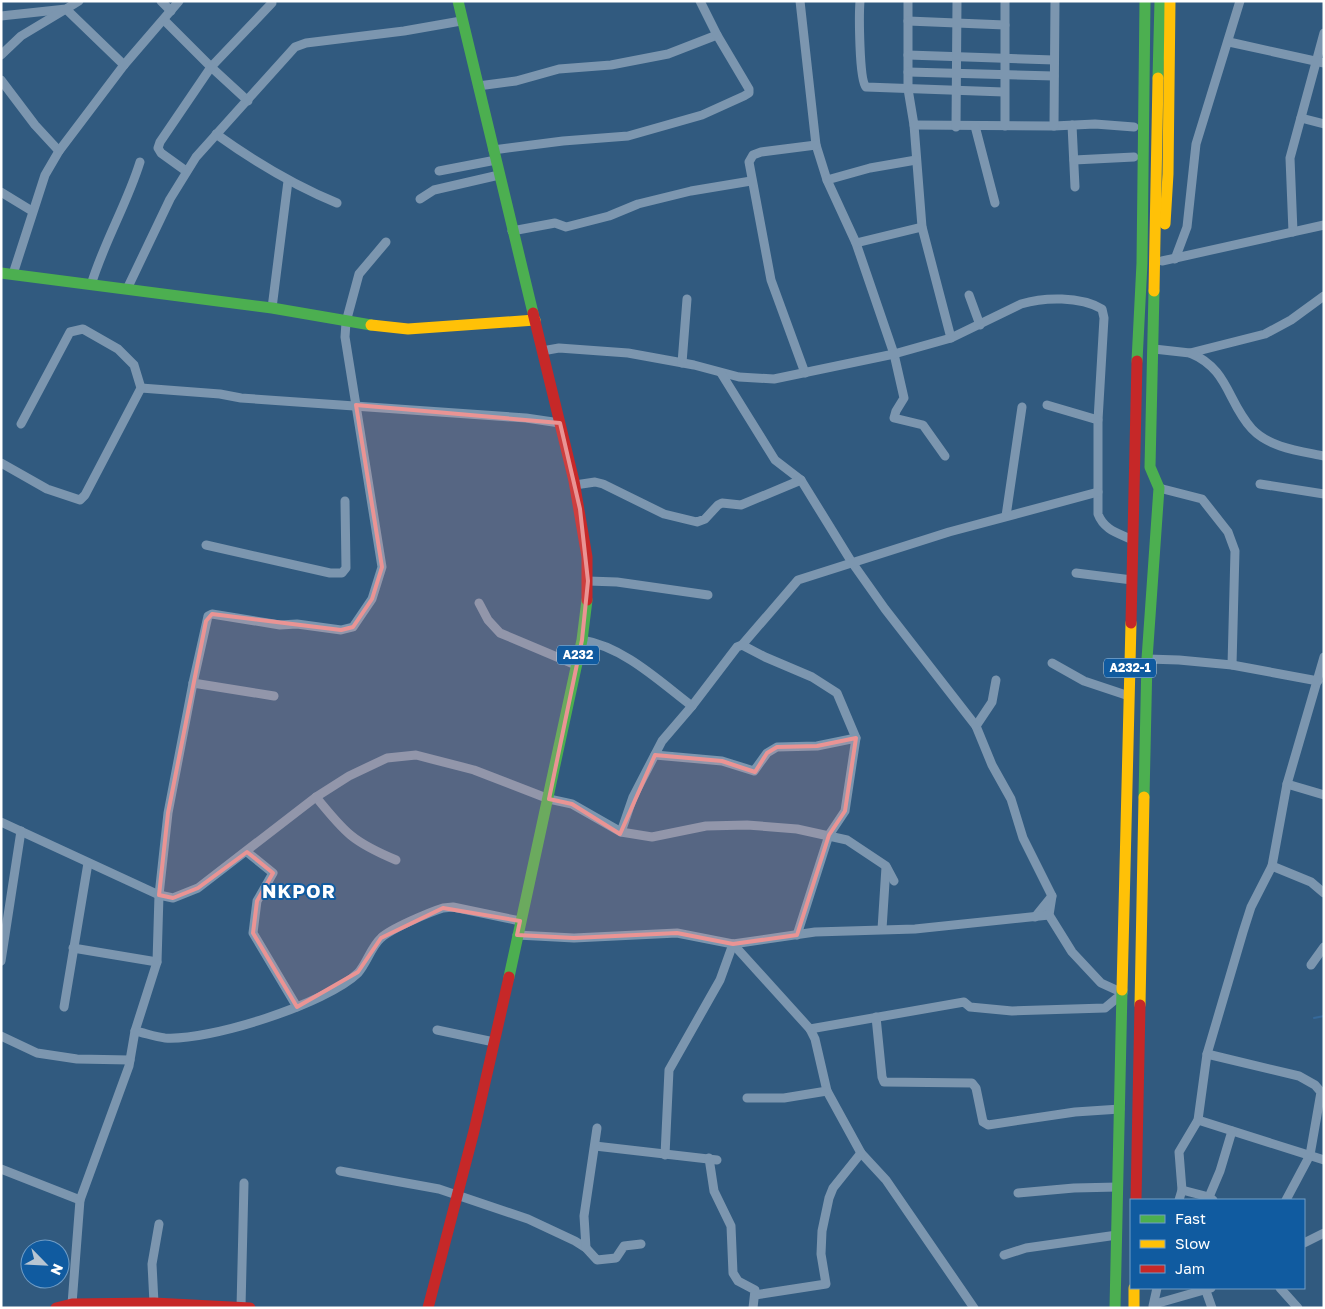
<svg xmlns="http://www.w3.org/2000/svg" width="1325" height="1309" font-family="'Golos Text',sans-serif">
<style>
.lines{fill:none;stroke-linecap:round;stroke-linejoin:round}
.stream{stroke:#36699a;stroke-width:2}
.street{stroke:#7c96af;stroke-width:9}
.fast{stroke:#4caf50;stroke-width:11}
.slow{stroke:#ffc107;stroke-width:11}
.jam{stroke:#c62828;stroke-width:11}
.marked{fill:#ea9494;fill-opacity:0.2;stroke:#ea9494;stroke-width:4;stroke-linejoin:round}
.labels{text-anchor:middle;stroke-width:4;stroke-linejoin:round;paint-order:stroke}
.shield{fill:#105ba0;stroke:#b7cee2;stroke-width:1}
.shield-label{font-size:12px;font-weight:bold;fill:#fff}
.district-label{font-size:19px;font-weight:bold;letter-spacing:1px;fill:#fff;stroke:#105ba0}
</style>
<rect width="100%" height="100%" fill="#315a7f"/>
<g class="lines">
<polyline class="stream" points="1314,1018 1324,1016"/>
<g class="street">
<polyline points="161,1 171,11"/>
<polyline points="800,1 816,145 827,180 856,243 894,354 904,398 896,411 894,418 923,425 945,456"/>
<path d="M860 1C859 14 859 80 866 87L1004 92"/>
<polyline points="908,1 908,89 914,125 922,227 951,338"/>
<polyline points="1,16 66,9 79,1"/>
<polyline points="164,20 211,67 248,101"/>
<polyline points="908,21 1005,25"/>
<polyline points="1229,42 1324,63"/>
<polyline points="1,55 21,36 66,9 124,65"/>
<polyline points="908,55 1054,60"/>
<polyline points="908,72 1054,76"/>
<polyline points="1,80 35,125 59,151"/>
<polyline points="478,86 516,81 559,69 611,65 668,54 717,35"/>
<polyline points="1301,118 1324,124"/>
<polyline points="914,125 1054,126 1095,124 1134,127"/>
<polyline points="1072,125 1075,187"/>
<polyline points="975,126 995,203"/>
<polyline points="1005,126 1005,1"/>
<polyline points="1054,126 1055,1"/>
<polyline points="956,127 957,1"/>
<path d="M216 134C255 162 293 185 337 203"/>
<polyline points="493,150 563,141 628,136 702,115 744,96 749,93 749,89 717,35 700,1"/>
<polyline points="1074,160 1134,157"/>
<polyline points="186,171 161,153 158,148 160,142 211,67 272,3"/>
<polyline points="439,171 496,160"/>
<polyline points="827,180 870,168 916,160"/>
<polyline points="1,192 32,211"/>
<polyline points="420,199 434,190 499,175"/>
<polyline points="512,231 555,223 566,227 609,216 638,204 691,191 751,181"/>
<polyline points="1293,232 1290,158 1324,33"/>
<polyline points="856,243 922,227"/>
<polyline points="1175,259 1187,227 1196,144 1240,1"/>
<polyline points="1162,261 1324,225"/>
<polyline points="13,274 45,175 59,151 124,65 179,1"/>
<path d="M91 285C104 242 127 204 140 162"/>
<polyline points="127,289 170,199 196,157 295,47 306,43 404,31 461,21"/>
<polyline points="969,295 980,325"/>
<polyline points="272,308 288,181"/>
<polyline points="1154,349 1190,353 1265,334 1291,320 1324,296"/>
<path d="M542 351 559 348 628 353 694 365 739 377 774 379 894 354 951 338 1021 304C1044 297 1080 296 1102 309L1104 318 1098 420V514C1104 530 1118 533 1133 540"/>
<path d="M1190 353C1229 369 1227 402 1252 429 1270 448 1300 451 1324 456"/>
<polyline points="682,363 687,299"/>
<polyline points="721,373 775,460 801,480 851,561 885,609 976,726 992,765 1011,799 1023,838 1052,896 1049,915 1072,952 1101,983 1123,993 1105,1008 1012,1011 970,1007 964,1002 810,1029"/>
<polyline points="805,373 771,280 749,162 753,155 761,152 816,145"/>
<polyline points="141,388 220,394 241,398 526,418 560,423"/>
<polyline points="1047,405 1098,420"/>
<polyline points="1,463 47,489 80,500 85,495 141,388 134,365 118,349 83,329 70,332 21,424"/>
<polyline points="1260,484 1324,494"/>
<polyline points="575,485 595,482 603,484 664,514 697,522 705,519 718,505 722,503 741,505 801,480"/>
<polyline points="1159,488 1202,499 1228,532 1235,551 1232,665"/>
<polyline points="1006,516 1022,407"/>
<polyline points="206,545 330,573 342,573 346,568 345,501"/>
<polyline points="1076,573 1132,580"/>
<polyline points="588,581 617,582 708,595"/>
<polyline points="479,603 488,620 500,633 576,665"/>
<path d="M582 640C624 647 659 681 692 706"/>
<polyline points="742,645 765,657 812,677 837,693 856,738 845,811 829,835 797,935"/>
<polyline points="1147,659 1179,660 1232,665 1318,681"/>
<polyline points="1052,663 1084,681 1129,696"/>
<polyline points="193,683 274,696"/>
<polyline points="976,726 992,702 996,680"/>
<polyline points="655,755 722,761 754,771 767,753 777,747 817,746 856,738"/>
<polyline points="1287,784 1324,795"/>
<path d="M316 797C345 833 353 842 396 860"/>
<polyline points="1,822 159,895 173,898 198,888 316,797 349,776 387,758 416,755 474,770 549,799 572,804 621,832 652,837 706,826 747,825 797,829 847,840 886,866 894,881"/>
<polyline points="621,832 633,797 662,741 692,706 737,647 742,645 798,580 949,532 1098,492"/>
<polyline points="247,852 273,873 257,901 253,933 297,1007"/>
<polyline points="1272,866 1311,882 1324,893"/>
<polyline points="1035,917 1052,896"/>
<polyline points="882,929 886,867"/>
<polyline points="517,935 574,938 677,933 733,944 815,932 915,929 1049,915"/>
<polyline points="733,944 810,1029 815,1039 827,1091 861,1153 886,1180 974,1308"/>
<polyline points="73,948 157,962"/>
<polyline points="1,961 21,831"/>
<polyline points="1311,965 1324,947"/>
<polyline points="64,1007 88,863"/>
<polyline points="876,1017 882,1077 884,1082 972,1083 976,1088 983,1122 988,1125 1075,1112 1120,1109"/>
<polyline points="437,1030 494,1042"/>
<path d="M135 1031C145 1033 155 1037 165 1038 209 1041 326 1004 358 973 367 963 371 947 381 938 390 929 430 912 443 908L453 907 520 921"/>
<polyline points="1,1036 37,1053 77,1059 130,1060"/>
<polyline points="1207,1054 1299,1076 1315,1085 1321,1092 1310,1155 1286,1200"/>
<polyline points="747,1098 784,1098 827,1091"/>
<polyline points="1198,1120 1324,1160"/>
<polyline points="595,1146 717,1160"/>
<polyline points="665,1155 669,1070 720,980 733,944"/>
<polyline points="709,1158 714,1191 731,1226 733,1273 738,1281 755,1290 753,1308"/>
<polyline points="1,1169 80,1200"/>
<polyline points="340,1171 439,1189 528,1219 575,1241 586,1248 597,1260 616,1258 624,1246 641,1244"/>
<polyline points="1182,1190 1209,1197 1213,1200"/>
<polyline points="1018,1193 1074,1188 1118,1187"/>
<polyline points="1209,1197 1220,1171 1232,1131"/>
<polyline points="1179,1200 1182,1190 1179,1152 1198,1120 1207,1054 1243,932 1251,907 1272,866 1287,784 1324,657"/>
<polyline points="1304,1243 1324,1233"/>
<polyline points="586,1248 584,1216 597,1128"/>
<polyline points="1004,1255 1026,1248 1117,1235"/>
<polyline points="1280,1288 1298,1308"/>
<polyline points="1206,1291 1212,1308"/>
<polyline points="755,1295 826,1284 821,1254 822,1231 829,1198 833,1188 861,1153"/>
<polyline points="154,1303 152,1264 159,1224"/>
<polyline points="72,1304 80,1200 129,1066 135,1031 157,962 159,895 168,813 193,683 208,616 212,614 280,625 297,624 341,630 353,627 372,599 382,567 345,337 346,322 359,274 386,242"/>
<polyline points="1155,1304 1211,1288"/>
<polyline points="1153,1306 1157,1288"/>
<polyline points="241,1307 244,1183"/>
</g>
<g class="fast">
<polyline points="458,1 533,313"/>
<polyline points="1158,78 1160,1"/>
<polyline points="1,273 272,308 371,325"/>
<polyline points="1137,361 1142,263 1145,1"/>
<polyline points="1144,797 1147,659 1159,488 1150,467 1154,291"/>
<polyline points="509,977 582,640 587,600"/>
<polyline points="1115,1308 1122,990"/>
</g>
<g class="slow">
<polyline points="1165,224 1168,174 1170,1"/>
<polyline points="1154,291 1158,78"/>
<polyline points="371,325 408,329 535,320"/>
<polyline points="1122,990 1131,623"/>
<polyline points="1140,1005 1144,797"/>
<polyline points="1134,1288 1134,1308"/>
</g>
<g class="jam">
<polyline points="533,313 574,481 587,557 587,600"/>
<polyline points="1131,623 1137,361"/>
<polyline points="1136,1200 1140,1005"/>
<polyline points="56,1308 72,1304 154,1303 250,1308"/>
<polyline points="428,1308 474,1131 509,977"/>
</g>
</g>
<path class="marked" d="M356 405 560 423 580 509 588 581 582 640 549 799 572 804 620 834 655 755 722 761 755 772 767 753 777 747 817 746 856 738 845 811 829 835 797 935 733 944 677 933 574 938 517 935 520 921 443 908 381 938 358 972 297 1007 253 933 257 901 273 873 247 852 198 888 173 898 159 895 168 813 206 621 212 614 341 630 353 627 372 599 382 567Z"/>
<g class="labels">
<g class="shield">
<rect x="557" y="645.5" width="42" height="19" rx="4"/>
<rect x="1104" y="658.5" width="52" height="19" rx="4"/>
</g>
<g class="shield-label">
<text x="578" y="659">A232</text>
<text x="1130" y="672">A232-1</text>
</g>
<g class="district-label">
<text x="299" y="898">NKPOR</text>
</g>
</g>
<rect width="1325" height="1309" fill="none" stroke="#ffffff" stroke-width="5"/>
<rect x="1130" y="1199" width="175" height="90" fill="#105ba0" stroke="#709dc6"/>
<rect x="1140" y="1215" width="25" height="8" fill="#4caf50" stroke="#709dc6"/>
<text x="1175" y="1224" font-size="15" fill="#ffffff">Fast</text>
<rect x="1140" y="1240" width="25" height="8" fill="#ffc107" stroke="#709dc6"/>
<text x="1175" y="1249" font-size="15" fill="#ffffff">Slow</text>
<rect x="1140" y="1265" width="25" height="8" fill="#c62828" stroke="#709dc6"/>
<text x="1175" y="1274" font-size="15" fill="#ffffff">Jam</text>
<g transform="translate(45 1264) rotate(114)"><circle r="24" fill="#105ba0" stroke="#709dc6"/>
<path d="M0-4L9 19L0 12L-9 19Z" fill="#b7c5d2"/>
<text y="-8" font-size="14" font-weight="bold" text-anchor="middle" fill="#ffffff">N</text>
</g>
</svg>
